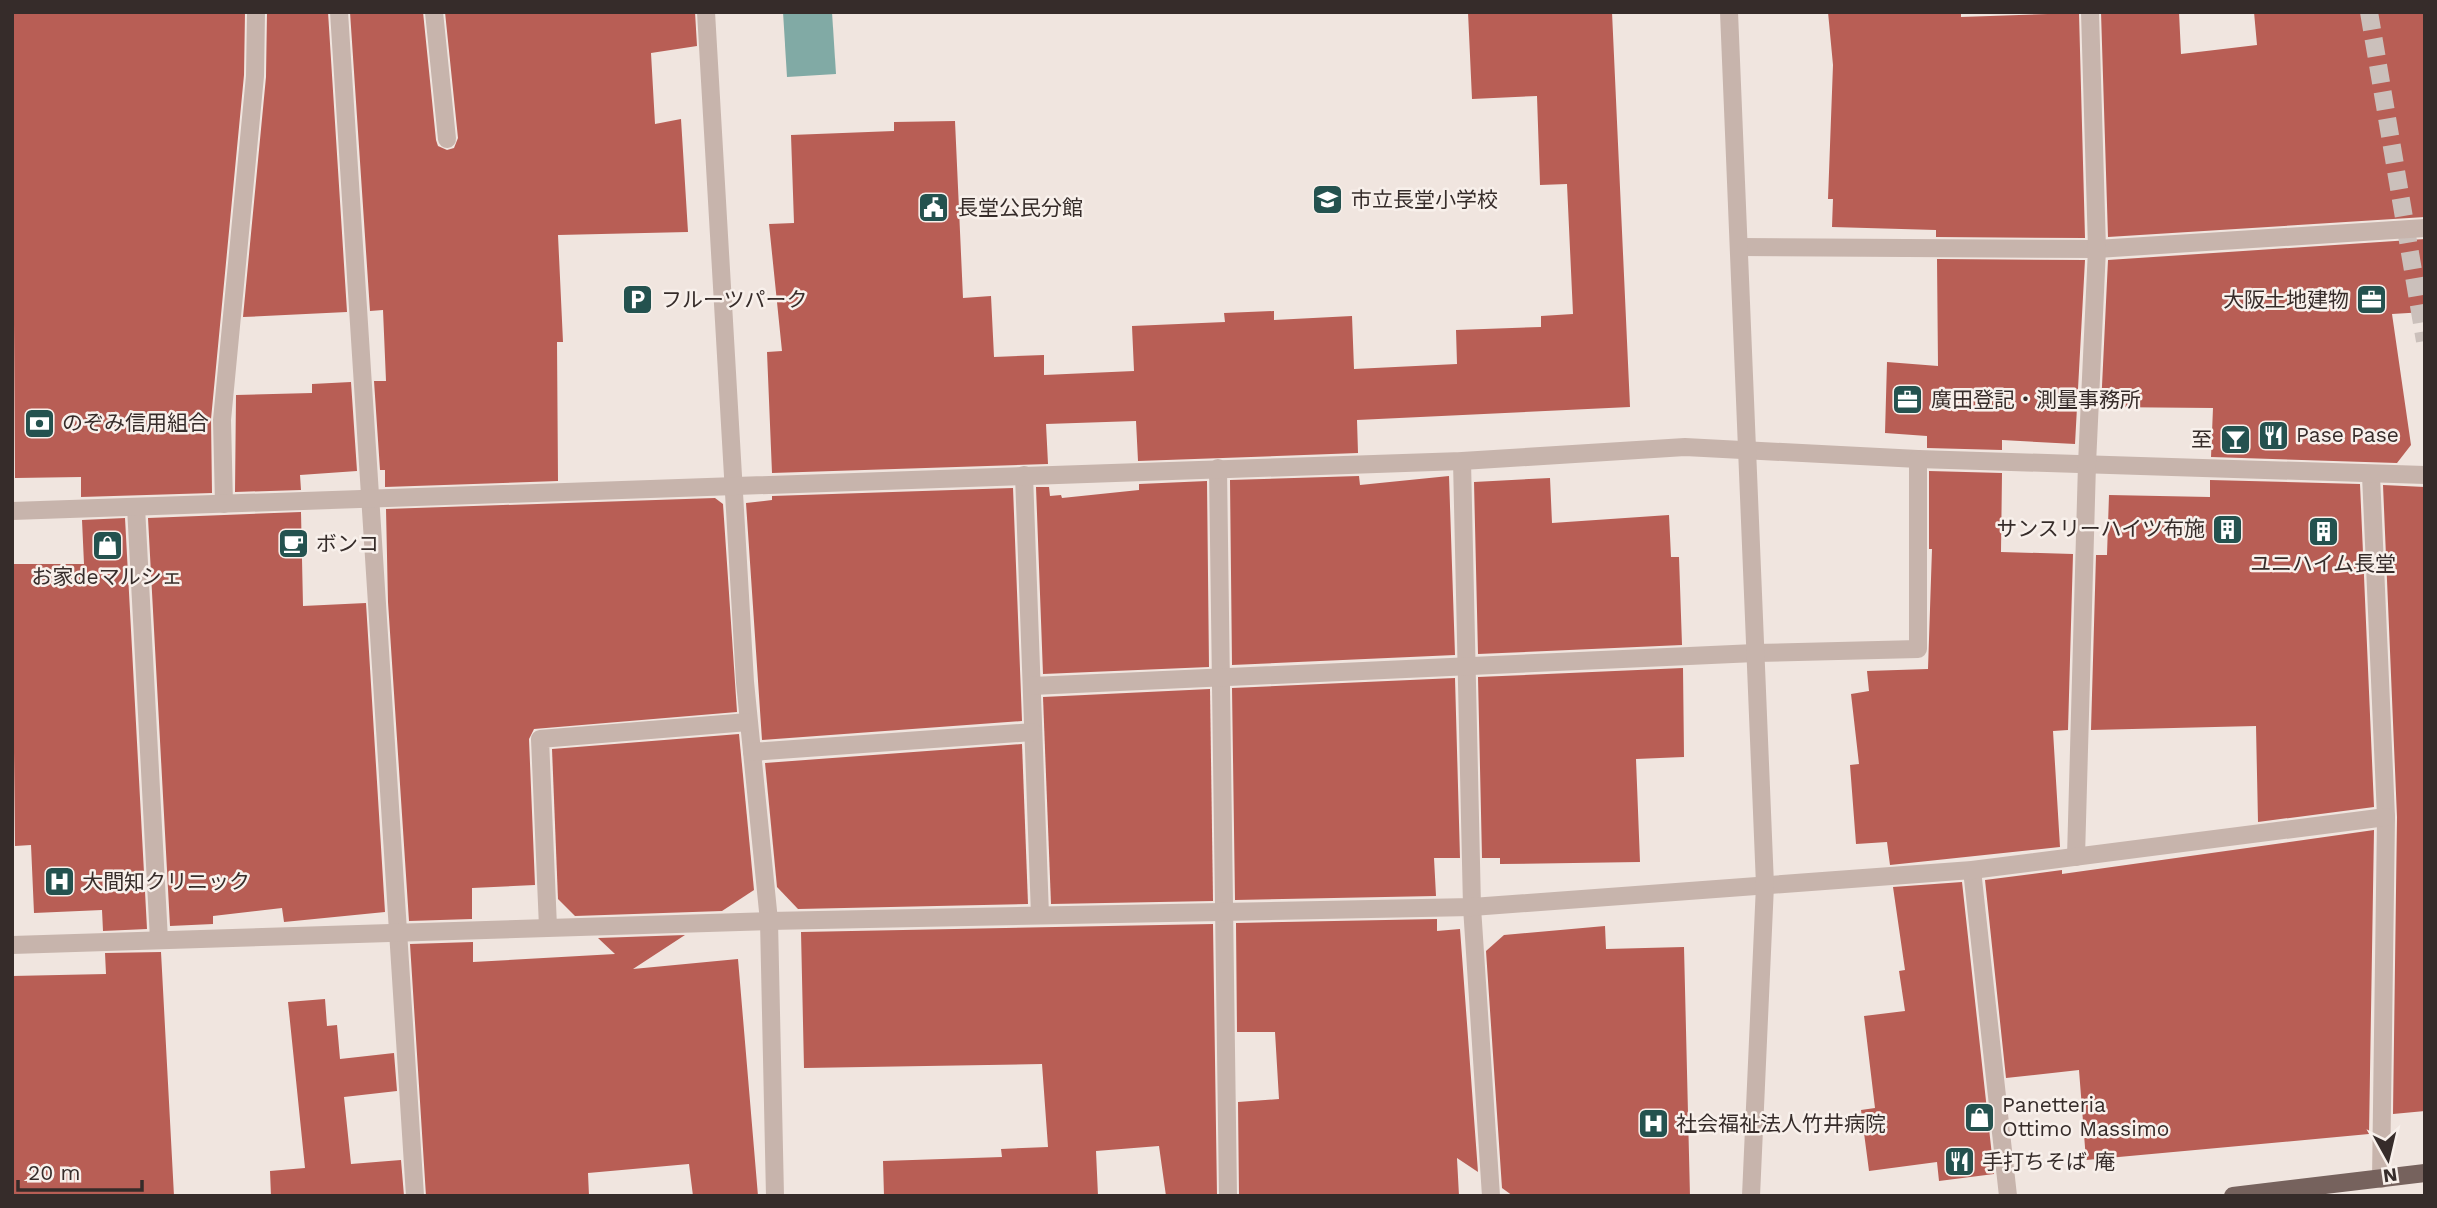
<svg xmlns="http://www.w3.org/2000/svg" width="2437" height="1208" font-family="'Work Sans','Noto Sans JP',sans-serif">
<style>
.water{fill:#81aaa5}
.building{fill:#b85e55}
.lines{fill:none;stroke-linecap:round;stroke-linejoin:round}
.secondary-tunnel{stroke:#cbc0bb;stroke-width:18;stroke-dasharray:18 9;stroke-linecap:butt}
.minor{stroke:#c7b4ac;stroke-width:18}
.tertiary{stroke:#c7b4ac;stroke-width:18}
.primary{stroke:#76625d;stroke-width:18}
.labels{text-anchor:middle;stroke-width:5;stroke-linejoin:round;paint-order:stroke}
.poi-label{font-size:21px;fill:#362c2a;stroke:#f8f0eb;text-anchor:start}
</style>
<rect width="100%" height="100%" fill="#f0e5df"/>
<polygon class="water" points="783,12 832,12 836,74 787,77"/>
<g class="building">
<polygon points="12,12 245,12 244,75 211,419 212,493 81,497 81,477 15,478"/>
<polygon points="267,12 328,12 347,312 243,317 266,77"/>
<polygon points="350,12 423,12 436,140 438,146 447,150 454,148 458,138 445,12 695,12 697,46 651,53 655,124 681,119 688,232 558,235 563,342 557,342 558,481 385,487 385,470 380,470 374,381 386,381 383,310 370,311"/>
<polygon points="1468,12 1612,12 1630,407 1357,420 1358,453 1138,461 1136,421 1046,424 1048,464 772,473 767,352 782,351 769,224 794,223 791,135 894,131 894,122 955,121 963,298 991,296 994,357 1044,355 1044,375 1134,371 1132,326 1225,322 1224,313 1274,311 1274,320 1352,316 1354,369 1457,364 1456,330 1541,327 1541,316 1573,314 1567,184 1540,185 1537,96 1472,99"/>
<polygon points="1828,12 1961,12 1961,17 2079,13 2085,238 1936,237 1936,230 1832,227 1833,199 1828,199 1833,65"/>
<polygon points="2101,12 2179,12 2181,54 2257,45 2254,12 2425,12 2425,217 2108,237"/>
<polygon points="2425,239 2425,312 2392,314 2411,445 2397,463 2211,457 2213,408 2101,407 2108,260"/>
<polygon points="1937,259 2085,260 2075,444 2002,440 2002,450 1927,448 1927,436 1885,433 1887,362 1938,366"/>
<polygon points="351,382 357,471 300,475 301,490 235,492 236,395 312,393 312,384"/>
<polygon points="1929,471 2002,473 2001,552 2073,554 2068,730 2053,731 2060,847 1890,865 1887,842 1856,844 1850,765 1859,764 1851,694 1869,691 1867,671 1928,669 1932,549 1929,549"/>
<polygon points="1359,476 1360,485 1449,476 1455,655 1232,665 1230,480"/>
<polygon points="1550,478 1552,523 1669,515 1671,557 1679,557 1682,645 1478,654 1474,482"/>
<polygon points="2210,480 2360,484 2374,807 2258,822 2256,726 2091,730 2096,555 2107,555 2109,495 2210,497"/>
<polygon points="1207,481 1209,667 1043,674 1036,487 1049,487 1050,496 1061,495 1062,498 1139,490 1139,484"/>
<polygon points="2383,485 2425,487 2425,1111 2393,1114 2397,817"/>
<polygon points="1013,488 1022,721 762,740 746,503 772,500 772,496"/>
<polygon points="715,498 723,504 737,712 534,729 529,739 535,885 472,888 472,919 409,921 388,602 386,509"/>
<polygon points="301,512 303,606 366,603 385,912 284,922 282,908 213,916 213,924 170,926 148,518"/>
<polygon points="125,518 147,929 103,931 102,910 34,913 31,845 15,846 12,564 84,564 82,520"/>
<polygon points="1683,668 1684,757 1636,759 1640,862 1500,864 1500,858 1482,858 1478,677"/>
<polygon points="1455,678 1460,858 1434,858 1436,896 1235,900 1232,688"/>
<polygon points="1210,689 1213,901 1051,904 1043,697"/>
<polygon points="739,734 754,890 722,911 575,916 558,899 552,749"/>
<polygon points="1022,744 1028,904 798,909 777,887 765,763"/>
<polygon points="2374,830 2369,1134 2086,1160 2079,1070 2006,1078 1985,880 2062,870 2062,874"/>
<polygon points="1962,882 1994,1174 1939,1181 1937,1162 1869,1171 1861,1110 1875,1108 1864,1016 1905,1011 1899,971 1905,970 1893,887"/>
<polygon points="1437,919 1437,931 1460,929 1478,1172 1457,1158 1459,1196 1239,1196 1238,1102 1279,1099 1275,1032 1237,1032 1236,923"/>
<polygon points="1213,924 1217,1196 1166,1196 1159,1146 1096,1151 1098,1196 884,1196 883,1161 1002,1157 1001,1149 1048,1147 1042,1064 804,1068 801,932"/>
<polygon points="1605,926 1606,949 1684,947 1690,1196 1513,1196 1502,1188 1486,951 1504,935"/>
<polygon points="685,935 633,969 738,959 758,1196 693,1196 689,1164 588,1173 589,1196 426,1196 410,944 473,942 473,962 615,954 598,938"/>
<polygon points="161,952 174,1196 14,1196 12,976 106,974 105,953"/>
<polygon points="325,999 327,1026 337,1025 340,1059 394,1053 397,1091 344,1097 351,1164 401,1160 404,1196 271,1196 270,1171 305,1168 288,1002"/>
</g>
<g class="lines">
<polyline class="secondary-tunnel" points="2369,12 2425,341"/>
<g class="minor">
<polyline points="339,12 415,1196"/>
<polyline points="434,12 447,139"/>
<polyline points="706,12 745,682 769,921 775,1196"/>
<polyline points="1739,247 2097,249 2425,228"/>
<polyline points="1462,461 1472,907 1491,1196"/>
<polyline points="1218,468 1228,1196"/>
<polyline points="1024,475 1040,915"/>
<polyline points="2371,475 2386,817 2381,1179"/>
<polyline points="224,504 222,420 255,76 256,12"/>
<polyline points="136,507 159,940"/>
<polyline points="12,511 1462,461 1685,447 1918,459 2425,475"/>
<polyline points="1032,686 1755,653 1918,649 1918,459"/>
<polyline points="752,752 1033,732"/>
<polyline points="2076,857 2087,464 2097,249 2090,12"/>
<polyline points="1972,870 2008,1196"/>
<polyline points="548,927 540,739 748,722"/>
<polyline points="12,945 769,921 1472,907 1972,870 2386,817"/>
</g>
<polyline class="tertiary" points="1729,12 1765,885 1751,1196"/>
<polyline class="primary" points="2233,1196 2425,1173"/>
</g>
<defs>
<symbol id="school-square" viewBox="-11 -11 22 22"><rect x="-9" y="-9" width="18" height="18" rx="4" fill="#24524f" stroke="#f8f0eb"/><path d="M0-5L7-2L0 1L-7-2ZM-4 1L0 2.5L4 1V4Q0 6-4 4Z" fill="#fff"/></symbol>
<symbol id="civic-square" viewBox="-11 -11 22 22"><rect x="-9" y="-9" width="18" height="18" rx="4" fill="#24524f" stroke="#f8f0eb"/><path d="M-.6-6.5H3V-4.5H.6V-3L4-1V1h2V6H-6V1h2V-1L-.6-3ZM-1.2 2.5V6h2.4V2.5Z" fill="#fff"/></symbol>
<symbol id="parking-square" viewBox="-11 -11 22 22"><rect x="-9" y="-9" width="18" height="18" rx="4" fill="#24524f" stroke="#f8f0eb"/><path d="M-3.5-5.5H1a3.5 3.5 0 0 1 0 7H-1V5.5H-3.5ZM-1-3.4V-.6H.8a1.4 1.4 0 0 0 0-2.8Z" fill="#fff"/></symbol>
<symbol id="office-square" viewBox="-11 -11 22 22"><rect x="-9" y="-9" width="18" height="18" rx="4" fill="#24524f" stroke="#f8f0eb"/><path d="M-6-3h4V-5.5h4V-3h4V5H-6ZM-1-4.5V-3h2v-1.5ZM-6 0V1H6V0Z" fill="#fff"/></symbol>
<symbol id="bank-square" viewBox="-11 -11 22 22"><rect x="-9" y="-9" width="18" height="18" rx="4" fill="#24524f" stroke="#f8f0eb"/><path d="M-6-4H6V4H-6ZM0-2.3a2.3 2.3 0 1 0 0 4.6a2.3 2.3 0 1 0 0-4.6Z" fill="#fff"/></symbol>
<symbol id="restaurant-square" viewBox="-11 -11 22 22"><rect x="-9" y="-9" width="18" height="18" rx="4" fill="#24524f" stroke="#f8f0eb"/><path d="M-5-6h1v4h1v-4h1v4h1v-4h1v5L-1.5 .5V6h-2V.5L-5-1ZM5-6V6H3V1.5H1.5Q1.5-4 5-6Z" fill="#fff"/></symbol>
<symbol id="bar-square" viewBox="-11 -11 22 22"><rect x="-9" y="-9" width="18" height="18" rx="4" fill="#24524f" stroke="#f8f0eb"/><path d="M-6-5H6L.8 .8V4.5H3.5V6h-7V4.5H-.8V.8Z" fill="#fff"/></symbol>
<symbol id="building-square" viewBox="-11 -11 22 22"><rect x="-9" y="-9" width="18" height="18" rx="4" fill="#24524f" stroke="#f8f0eb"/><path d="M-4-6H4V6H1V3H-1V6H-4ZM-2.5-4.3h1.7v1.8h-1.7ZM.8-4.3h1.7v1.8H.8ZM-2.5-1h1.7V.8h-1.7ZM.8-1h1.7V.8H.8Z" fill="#fff"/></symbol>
<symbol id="cafe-square" viewBox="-11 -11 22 22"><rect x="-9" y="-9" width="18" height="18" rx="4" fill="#24524f" stroke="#f8f0eb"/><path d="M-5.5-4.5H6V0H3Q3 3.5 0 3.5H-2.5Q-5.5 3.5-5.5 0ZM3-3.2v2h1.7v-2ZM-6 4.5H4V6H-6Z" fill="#fff"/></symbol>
<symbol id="shop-square" viewBox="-11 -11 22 22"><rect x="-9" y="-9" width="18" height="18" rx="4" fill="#24524f" stroke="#f8f0eb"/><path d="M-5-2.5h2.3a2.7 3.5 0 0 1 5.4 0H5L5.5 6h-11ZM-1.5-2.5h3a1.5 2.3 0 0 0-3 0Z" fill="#fff"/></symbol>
<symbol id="hospital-square" viewBox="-11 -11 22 22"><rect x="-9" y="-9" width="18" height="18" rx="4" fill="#24524f" stroke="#f8f0eb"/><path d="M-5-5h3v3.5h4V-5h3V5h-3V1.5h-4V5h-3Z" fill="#fff"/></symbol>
</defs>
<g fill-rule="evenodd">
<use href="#school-square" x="1310" y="182" width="35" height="35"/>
<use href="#civic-square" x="916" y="190" width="35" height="35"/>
<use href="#parking-square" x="620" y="282" width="35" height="35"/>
<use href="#office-square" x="2354" y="282" width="35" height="35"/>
<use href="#office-square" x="1890" y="382" width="35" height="35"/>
<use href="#bank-square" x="22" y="406" width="35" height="35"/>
<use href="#restaurant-square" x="2256" y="418" width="35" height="35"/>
<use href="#bar-square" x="2218" y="422" width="35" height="35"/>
<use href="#building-square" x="2210" y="512" width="35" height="35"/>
<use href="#building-square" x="2306" y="514" width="35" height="35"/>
<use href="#cafe-square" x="276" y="526" width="35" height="35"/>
<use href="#shop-square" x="90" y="528" width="35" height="35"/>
<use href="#hospital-square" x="42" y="864" width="35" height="35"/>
<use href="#shop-square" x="1962" y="1100" width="35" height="35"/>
<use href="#hospital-square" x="1636" y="1106" width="35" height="35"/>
<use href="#restaurant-square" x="1942" y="1144" width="35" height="35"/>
</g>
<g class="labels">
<g class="poi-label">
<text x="1351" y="207">市立長堂小学校</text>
<text x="957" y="215">長堂公民分館</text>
<text x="661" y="307">フルーツパーク</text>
<text x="2349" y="307" text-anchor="end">大阪土地建物</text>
<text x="1931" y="407">廣田登記・測量事務所</text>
<text x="62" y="430">のぞみ信用組合</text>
<text x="2296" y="442">Pase Pase</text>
<text x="2212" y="447" text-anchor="end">至</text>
<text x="2205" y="536" text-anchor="end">サンスリーハイツ布施</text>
<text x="316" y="551">ボンコ</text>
<text x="2323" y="571" text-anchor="middle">ユニハイム長堂</text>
<text x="107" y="584" text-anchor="middle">お家deマルシェ</text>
<text x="82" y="889">大間知クリニック</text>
<text x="2002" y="1112">Panetteria<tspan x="2002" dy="24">Ottimo Massimo</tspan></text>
<text x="1676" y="1131">社会福祉法人竹井病院</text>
<text x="1982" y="1169">手打ちそば 庵</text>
</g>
</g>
<rect width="2437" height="1208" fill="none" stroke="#362c2a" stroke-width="28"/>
<g transform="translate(2388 1159) rotate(172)" stroke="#f8f0eb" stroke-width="5" paint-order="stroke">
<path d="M0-5L12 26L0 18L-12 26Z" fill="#362c2a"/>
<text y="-10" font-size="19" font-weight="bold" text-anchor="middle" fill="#362c2a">N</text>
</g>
<path d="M18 1180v10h124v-10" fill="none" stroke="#362c2a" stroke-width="3.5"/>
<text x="28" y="1180" font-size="21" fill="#362c2a" stroke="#f8f0eb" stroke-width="5" paint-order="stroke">20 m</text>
</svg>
